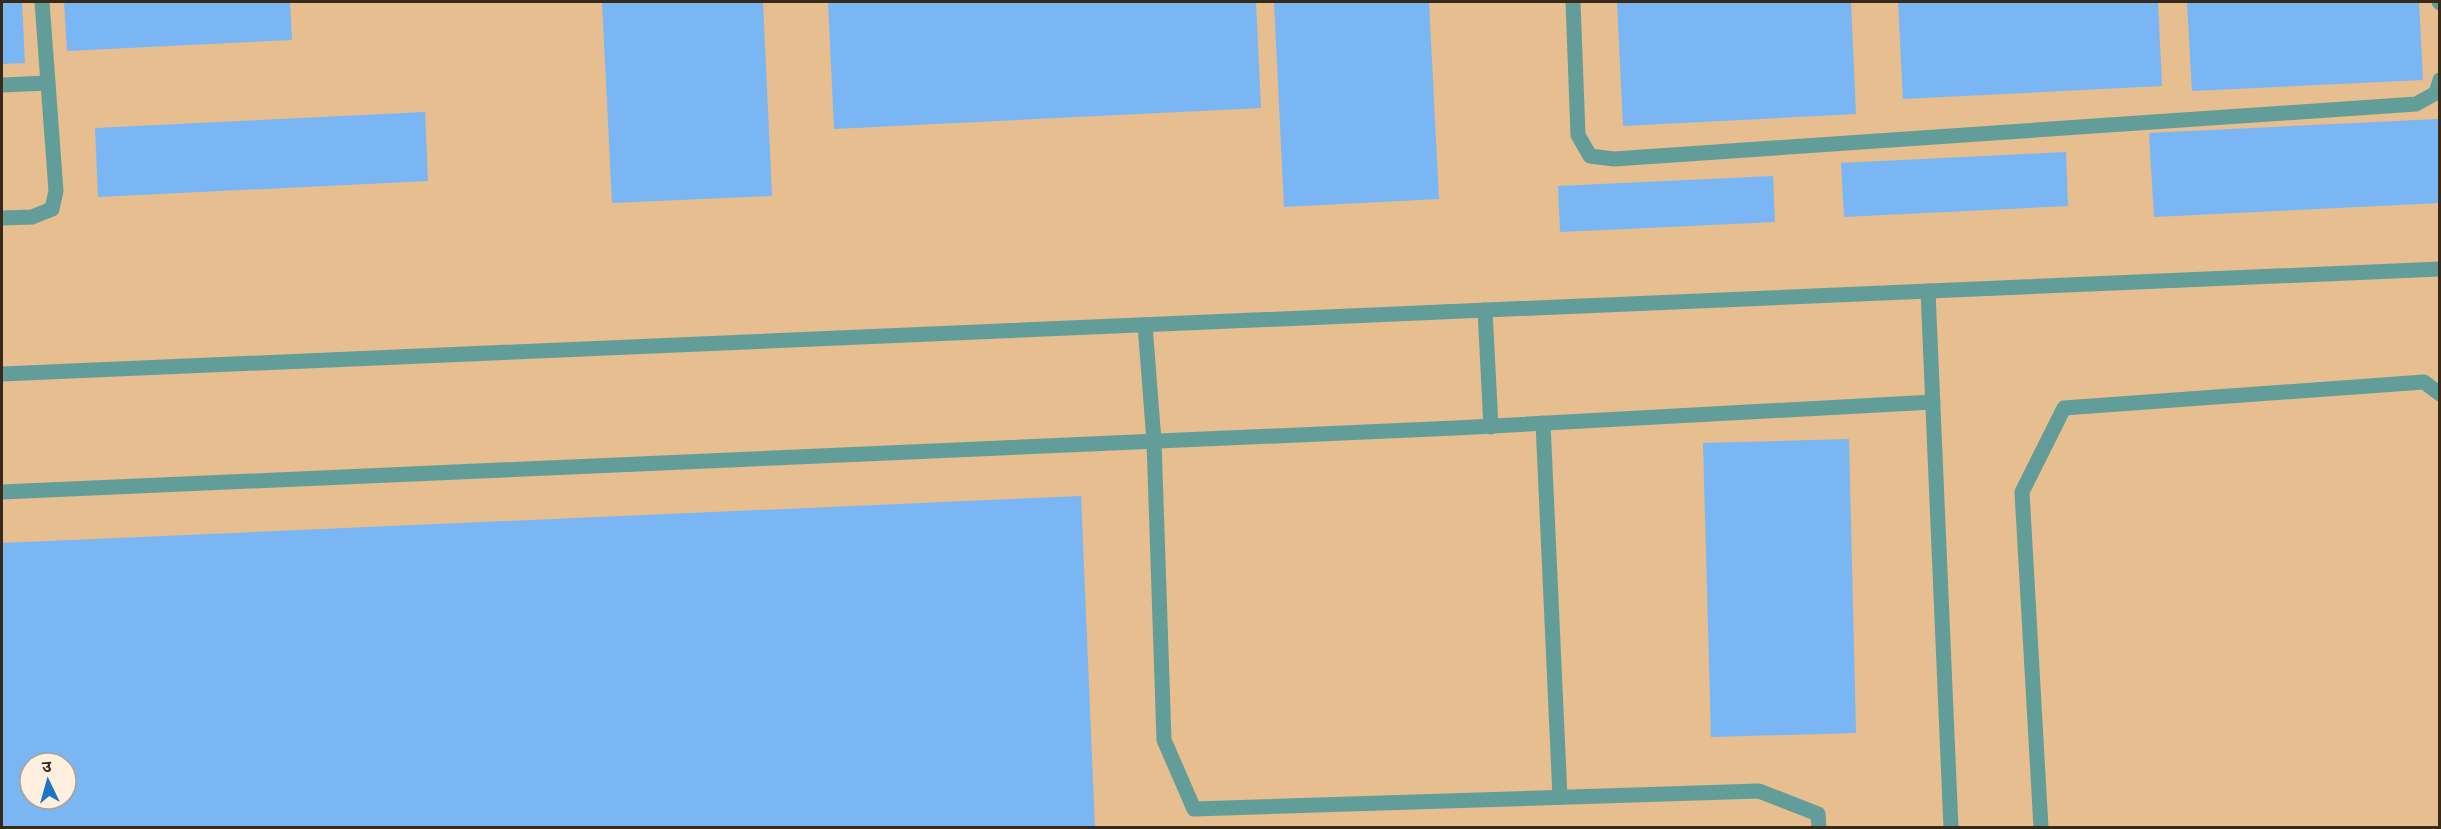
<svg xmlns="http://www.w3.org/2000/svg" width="2441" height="829" font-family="Cabin,'Noto Sans Devanagari',sans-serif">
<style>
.built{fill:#e6be8f;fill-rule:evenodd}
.building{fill:#7ab6f3;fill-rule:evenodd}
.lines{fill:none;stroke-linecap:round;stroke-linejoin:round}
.lane{stroke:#639d99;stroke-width:15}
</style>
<rect width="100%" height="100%" fill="#eecaa2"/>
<path class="built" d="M2 2H2439V827L2 828ZM30 763H66V799H30Z"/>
<g class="building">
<polygon points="2,2 22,2 25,63 2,64"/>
<polygon points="64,2 290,2 292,40 67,51"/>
<polygon points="602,2 763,2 772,196 612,203"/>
<polygon points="828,2 1256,2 1261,108 834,129"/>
<polygon points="1274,2 1429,2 1439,199 1284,207"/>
<polygon points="1617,2 1851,2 1856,114 1623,126"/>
<polygon points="1898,2 2158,2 2162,86 1903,99"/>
<polygon points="2187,2 2419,2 2423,80 2192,91"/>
<polygon points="425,112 428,181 98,197 95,128"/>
<polygon points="2438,119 2440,203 2154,217 2149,133"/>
<polygon points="2066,152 2068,206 1844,217 1841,163"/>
<polygon points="1773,176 1775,222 1560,232 1558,186"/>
<polygon points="1849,439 1856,733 1711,737 1703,443"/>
<path d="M1081 496 1095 828H2V543ZM30 763H66V799H30Z"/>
</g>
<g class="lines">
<g class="lane">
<polyline points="1573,2 1578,135 1590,156 1614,159 2416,104 2436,93 2440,80"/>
<polyline points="2439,2 2440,3"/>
<polyline points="2,85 48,83"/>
<polyline points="2,218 32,217 52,209 56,191 42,2"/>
<polyline points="1928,291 1951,828"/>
<polyline points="1485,310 1491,427"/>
<polyline points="1145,325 1154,441 1164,740 1194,809 1759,791 1818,814 1819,828"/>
<polyline points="2,374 2440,269"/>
<polyline points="1543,423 1560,797"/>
<polyline points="2,492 1455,428 1933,402"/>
<polyline points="2041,828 2022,492 2064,408 2424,382 2440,394"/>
</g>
</g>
<rect width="2441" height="829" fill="none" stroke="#372a1a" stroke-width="6"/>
<g transform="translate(48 781) rotate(355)"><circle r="28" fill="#feefdf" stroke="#aea090" stroke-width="1.5"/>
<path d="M0-4.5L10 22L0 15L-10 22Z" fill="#1b75c2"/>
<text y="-9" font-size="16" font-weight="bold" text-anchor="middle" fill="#372a1a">उ</text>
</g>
</svg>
